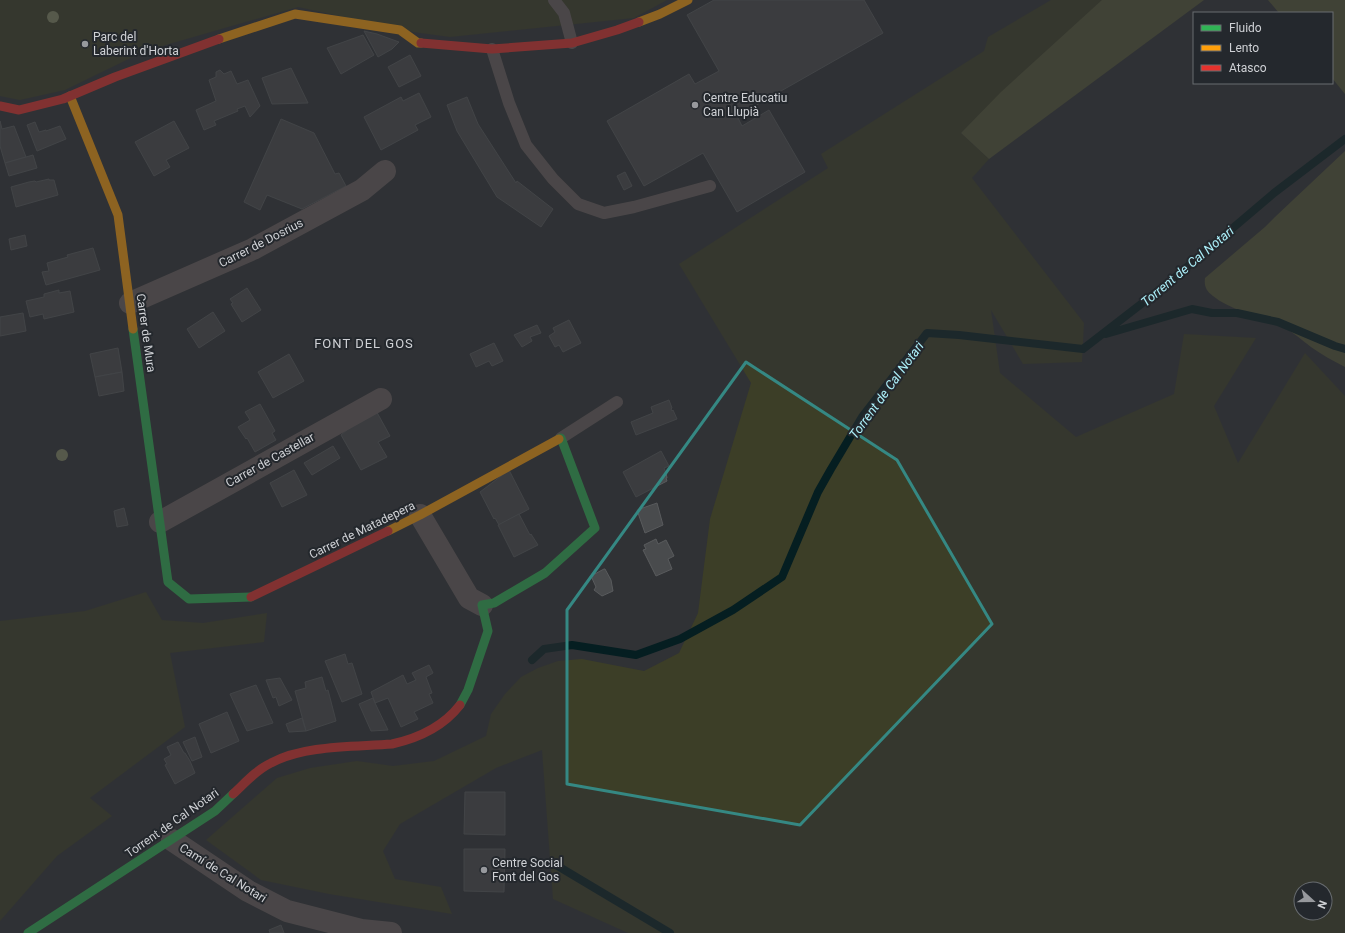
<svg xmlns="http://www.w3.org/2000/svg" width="1345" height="933" font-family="Roboto,sans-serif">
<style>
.green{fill:#3c3e27;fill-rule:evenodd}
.forest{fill:#565838}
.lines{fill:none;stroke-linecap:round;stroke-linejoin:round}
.stream{stroke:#051e21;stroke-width:8}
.building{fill:#494b4d;stroke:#595b5d}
.lane{stroke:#6c6161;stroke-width:12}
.street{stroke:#6c6161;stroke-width:22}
.fast{stroke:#30b455;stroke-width:9}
.slow{stroke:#ff9f0a;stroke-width:9}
.jam{stroke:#e5322d;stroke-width:9}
.tree{fill:#858966}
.marked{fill:none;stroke:#358883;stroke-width:3;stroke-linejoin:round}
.poi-dot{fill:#97999d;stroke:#24282d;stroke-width:1.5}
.labels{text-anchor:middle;stroke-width:4;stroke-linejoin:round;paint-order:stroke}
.poi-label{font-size:12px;fill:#cfd1d5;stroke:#24282d;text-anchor:start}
.street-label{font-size:12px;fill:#cfd1d5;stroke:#24282d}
.water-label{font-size:13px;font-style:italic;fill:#acf0fa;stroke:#24282d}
.neighbourhood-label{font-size:13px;letter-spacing:1px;fill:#cfd1d5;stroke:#24282d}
</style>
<rect width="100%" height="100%" fill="#303235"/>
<g class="green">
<polygon points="0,0 667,0 634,18 450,37 413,32 298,7 145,51 65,90 20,100 0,96"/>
<path d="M1051 0H1103L961 133 989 159 972 178 1084 323 1082 362 1023 364 991 310 1000 373 1076 437 1174 394 1184 334 1256 338 1214 406 1238 463 1305 353 1345 396V933H628L553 899 542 750 496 768 400 824 383 851 395 879 441 887 452 914 329 894 261 880 206 840 277 778 310 768 357 761 393 766 434 761 486 736 491 714 505 694 521 677 538 668 558 661 582 659 644 671 679 653 698 613 710 519 751 383 679 264 828 168 821 154 984 51 988 37ZM1301 889H1325V913H1301Z"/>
<polygon points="146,592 162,620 203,623 267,613 264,642 170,653 185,727 90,798 112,816 57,856 0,921 0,621 85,611"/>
</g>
<g class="forest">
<polygon points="1102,0 1204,0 989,159 961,133 1001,92"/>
<polygon points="1268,0 1345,0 1345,94 1332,78 1332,13 1279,13"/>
<path d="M1345 151V367C1333 361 1321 354 1311 347 1302 340 1293 332 1283 327 1261 315 1233 312 1213 296 1206 291 1204 286 1205 278L1265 227 1275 217Z"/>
</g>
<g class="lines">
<g class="stream">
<polyline points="1106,334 1192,309 1212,313 1237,313 1278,322 1335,346 1345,349"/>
<polyline points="532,660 544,649 572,645 636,655 680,639 733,610 782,577 818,492 831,469 862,417 927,333 959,335 1083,349 1167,284 1274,193 1345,139"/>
<polyline points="556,865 670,933"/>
</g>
</g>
<g class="building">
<polygon points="714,0 864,0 883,33 737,116 742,126 769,110 805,172 737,212 703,153 644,186 607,121 689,74 695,84 719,71 687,15"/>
<polygon points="364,31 377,34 399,42 392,49 378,57"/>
<polygon points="363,35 374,55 341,74 327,48"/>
<polygon points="410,55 421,76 399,87 388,67"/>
<polygon points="291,68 308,103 272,104 262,78"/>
<polygon points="220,70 224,74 231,71 237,84 248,80 260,106 250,117 245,106 237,109 238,111 214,121 216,125 204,130 196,110 216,101 209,80 216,77 216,72"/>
<polygon points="419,93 431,117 415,125 418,130 381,150 364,117 401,97 403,101"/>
<polygon points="467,97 478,124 516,183 517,181 553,209 541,227 497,197 457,131 447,105"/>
<polygon points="281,119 314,133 335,174 339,173 346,186 302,209 267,195 260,210 244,202"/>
<polygon points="0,121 2,129 14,126 26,157 5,163 0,146"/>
<polygon points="174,121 189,148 166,160 170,167 154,176 135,142"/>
<polygon points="35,122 39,132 46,130 46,131 60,126 66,139 37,151 27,125"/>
<polygon points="33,155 37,168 9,176 5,163"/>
<polygon points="625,172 632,186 624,190 617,176"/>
<polygon points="49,179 49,180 54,180 58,195 16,207 11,187 29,182 35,181 36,182"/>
<polygon points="25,235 27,246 11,250 9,239"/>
<polygon points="93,248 100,270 46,285 42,272 49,271 47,263 68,257 67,255"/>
<polygon points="247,288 261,310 242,322 231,304 233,303 230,299"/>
<polygon points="59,290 59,293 70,291 74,312 44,319 43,314 30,317 26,301 44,297 44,294"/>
<polygon points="213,312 225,331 199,348 187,329"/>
<polygon points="23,313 26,331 0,336 0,317"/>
<polygon points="569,320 581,343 563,352 559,345 555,347 549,336 555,332 553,328"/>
<polygon points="537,325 541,333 530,337 532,341 522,347 514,335"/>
<polygon points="494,343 503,361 492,366 489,361 476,367 470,354"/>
<polygon points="118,348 122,372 95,377 90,354"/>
<polygon points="289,354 304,381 273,398 258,372"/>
<polygon points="122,372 124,391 99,396 95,377"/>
<polygon points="669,400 672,408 671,409 672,411 673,410 677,419 636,435 631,422 653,413 651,407"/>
<polygon points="260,404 275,431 272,433 276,440 255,452 247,438 246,439 238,427 250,420 245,412"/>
<polygon points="374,407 390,436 378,442 387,457 361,470 341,435"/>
<polygon points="333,446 340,458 312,475 304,463"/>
<polygon points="661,451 669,466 664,468 666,473 667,478 666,478 667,481 636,497 623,472"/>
<polygon points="294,470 307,495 282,507 270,483"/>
<polygon points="509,470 529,509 499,525 495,518 494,519 480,492"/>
<polygon points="657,503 663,525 645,533 637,510"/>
<polygon points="124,508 128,525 117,527 114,511"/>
<polygon points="519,514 530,535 531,534 538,545 514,557 498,525"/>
<polygon points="656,539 658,544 666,540 674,556 668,559 672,569 656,576 643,550 646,549 644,545"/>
<polygon points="604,569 605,569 611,580 613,591 602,596 594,590 596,587 591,576"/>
<polygon points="345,654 348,664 352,663 362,694 342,702 325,661"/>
<polygon points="429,665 433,673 426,677 432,693 429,694 433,703 414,712 418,719 401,727 388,698 375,703 371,692 403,675 407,684 416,680 412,673"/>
<polygon points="322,677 326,691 328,690 336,721 306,731 295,691 306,688 305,682"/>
<polygon points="280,678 292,700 279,706 276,697 273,698 266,680"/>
<polygon points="256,685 273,723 247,731 230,694"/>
<polygon points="373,698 375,703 388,730 371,731 359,704"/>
<polygon points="227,712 239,741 211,753 199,724"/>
<polygon points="302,718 306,731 289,732 286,724"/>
<polygon points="195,737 202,757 192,761 183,742"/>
<polygon points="178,742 184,753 185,753 190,761 195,773 175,784 165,765 167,764 164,759 171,755 167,747"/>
<polygon points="465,792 505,792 505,835 464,834"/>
<polygon points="464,849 505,849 504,892 464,891"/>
<polygon points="281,925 284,933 270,933 269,930"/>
</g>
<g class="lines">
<g class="lane">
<polyline points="554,0 564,13 572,43"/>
<polyline points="492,49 509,103 526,145 553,179 578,204 604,213 634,207 710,186"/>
<polyline points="561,438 617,402"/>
</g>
<g class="street">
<polyline points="130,303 253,249 362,190 385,171"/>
<polyline points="420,515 469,598 482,605"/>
<polyline points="160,522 381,399"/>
<polyline points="172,840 248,891 287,911 361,930 391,933"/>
</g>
<g class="fast">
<polyline points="133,329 168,582 189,599 251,597"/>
<polyline points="460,705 468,690 488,631 482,605 494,603 545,573 595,528 561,438 559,439"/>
<polyline points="28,933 215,811 233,794"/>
</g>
<g class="slow">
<polyline points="639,22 660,14 688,0"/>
<polyline points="219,39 295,14 400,30 418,43 421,43"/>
<polyline points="70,96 118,215 133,329"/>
<polyline points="388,531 420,515 559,439"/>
</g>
<g class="jam">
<polyline points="421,43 492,49 572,43 617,30 639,22"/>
<polyline points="0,106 19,110 63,99 115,77 219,39"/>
<polyline points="251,597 388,531"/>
<path d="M233 794C245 783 256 770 271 763 304 745 354 747 392 744 419 738 443 727 460 705"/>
</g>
</g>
<g class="tree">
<circle cx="53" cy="17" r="6"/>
<circle cx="62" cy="455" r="6"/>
</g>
<path d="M0 0H1345V933H0ZM746 362 897 460 992 624 800 825 567 784V610Z" fill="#303235" fill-opacity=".55" fill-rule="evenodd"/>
<path class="marked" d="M746 362 897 460 992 624 800 825 567 784V610Z"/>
<g class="poi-dot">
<circle cx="85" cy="44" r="4"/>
<circle cx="695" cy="105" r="4"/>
<circle cx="484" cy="870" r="4"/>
</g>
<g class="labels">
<g class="poi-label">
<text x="93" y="41">Parc del<tspan x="93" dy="14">Laberint d'Horta</tspan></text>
<text x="703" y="102">Centre Educatiu<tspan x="703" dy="14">Can Llupià</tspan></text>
<text x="492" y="867">Centre Social<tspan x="492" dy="14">Font del Gos</tspan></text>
</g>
<g class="street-label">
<text transform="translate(261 243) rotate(-27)" y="4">Carrer de Dosrius</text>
<text transform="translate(146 333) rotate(82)" y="4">Carrer de Mura</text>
<text transform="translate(270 460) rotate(-29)" y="4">Carrer de Castellar</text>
<text transform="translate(362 530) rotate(-26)" y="4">Carrer de Matadepera</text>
<text transform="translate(172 823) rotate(-35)" y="4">Torrent de Cal Notari</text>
<text transform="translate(223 873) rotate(32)" y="4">Camí de Cal Notari</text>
</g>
<g class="water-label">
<text transform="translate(1187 266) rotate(-40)" y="5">Torrent de Cal Notari</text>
<text transform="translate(886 390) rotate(-54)" y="5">Torrent de Cal Notari</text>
</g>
<g class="neighbourhood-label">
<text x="364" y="348">FONT DEL GOS</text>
</g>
</g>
<rect x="1193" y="12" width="140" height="72" fill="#24282d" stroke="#686c70"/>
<rect x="1201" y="25" width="20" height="6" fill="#30b455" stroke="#686c70"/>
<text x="1229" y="32" font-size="12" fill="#cfd1d5">Fluido</text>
<rect x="1201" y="45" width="20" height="6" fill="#ff9f0a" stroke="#686c70"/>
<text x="1229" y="52" font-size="12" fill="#cfd1d5">Lento</text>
<rect x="1201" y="65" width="20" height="6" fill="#e5322d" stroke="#686c70"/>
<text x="1229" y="72" font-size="12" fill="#cfd1d5">Atasco</text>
<g transform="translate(1313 901) rotate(111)"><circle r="19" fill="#24282d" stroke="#686c70"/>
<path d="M0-3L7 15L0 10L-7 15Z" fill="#97999d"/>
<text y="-6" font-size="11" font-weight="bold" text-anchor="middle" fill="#cfd1d5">N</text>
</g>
</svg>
